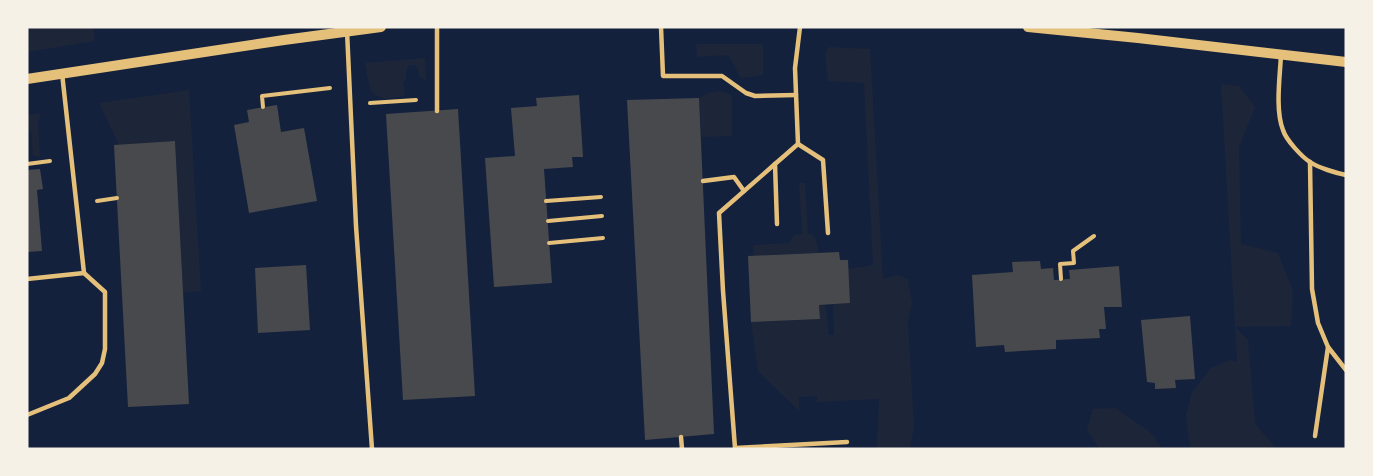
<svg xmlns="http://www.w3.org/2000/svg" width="1373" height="476" font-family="Commissioner,sans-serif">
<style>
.green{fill:#1d2539}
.building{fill:#48494c}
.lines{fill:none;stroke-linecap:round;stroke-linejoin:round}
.path{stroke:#e5c07b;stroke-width:4}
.service{stroke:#e5c07b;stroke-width:4.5}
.tertiary{stroke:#e5c07b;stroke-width:10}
</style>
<rect width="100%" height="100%" fill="#14213d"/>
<g class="green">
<polygon points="27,27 93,27 95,41 27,52"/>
<polygon points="696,44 763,44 763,75 741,78 728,55 697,57"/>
<polygon points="828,47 870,49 883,279 897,275 908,279 912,303 908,322 914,426 910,449 877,449 879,399 816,402 818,396 799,397 799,411 758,371 751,322 820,319 819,305 825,304 829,335 834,335 833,304 850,303 848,269 873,265 864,83 828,81 825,55"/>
<polygon points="425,58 426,81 419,76 418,69 415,65 409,65 406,71 406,79 403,83 405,96 385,99 373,94 369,85 365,63"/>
<polygon points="1221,84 1239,86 1255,107 1239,147 1241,244 1278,253 1293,291 1291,326 1235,327 1248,340 1255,424 1277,449 1190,449 1186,415 1192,392 1211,368 1230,360 1237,362"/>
<polygon points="189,90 201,291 183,293 175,141 119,145 99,103"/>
<polygon points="720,91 732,95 732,136 701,137 699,98 708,93"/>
<polygon points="41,113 38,124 40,157 33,156 31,131 27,131 27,115"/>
<polygon points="799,183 805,183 808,234 812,234 816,240 819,253 753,256 754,245 789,243 794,235 802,234"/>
<polygon points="1115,408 1150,432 1163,449 1100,449 1087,430 1093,409"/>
</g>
<g class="building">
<polygon points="579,95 583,157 572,157 573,167 544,169 552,283 494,287 485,158 515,156 511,108 537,106 536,98"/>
<polygon points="699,98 714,434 645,440 627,100"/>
<polygon points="277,105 281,132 304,128 317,201 249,213 234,125 249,122 247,110"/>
<polygon points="458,109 475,396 403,400 386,114"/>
<polygon points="175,141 189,404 128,407 114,145"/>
<polygon points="40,169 43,189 37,190 42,251 27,252 27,170"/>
<polygon points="839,252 840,260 848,260 850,303 819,305 820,319 751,322 748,256"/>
<polygon points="1040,261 1041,269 1053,268 1054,280 1070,279 1069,270 1119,266 1122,307 1104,307 1106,329 1099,329 1100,338 1056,340 1056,349 1005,352 1004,345 976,347 972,275 1013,272 1012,262"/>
<polygon points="306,265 310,330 258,333 255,268"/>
<polygon points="1190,316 1195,379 1175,380 1176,388 1155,389 1155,383 1147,382 1141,320"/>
</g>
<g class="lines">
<g class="path">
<polyline points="370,103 416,100"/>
<polyline points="263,107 262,96 330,88"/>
<polyline points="27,164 50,161"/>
<polyline points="97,201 117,198"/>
<polyline points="546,201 601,197"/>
<polyline points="548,221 602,216"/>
<polyline points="549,243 603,238"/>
<polyline points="1061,279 1060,264 1074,263 1073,251 1094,236"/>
</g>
<g class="service">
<polyline points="661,27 663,76 722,76 746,93 755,96 796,95"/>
<polyline points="347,31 356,226 372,449"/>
<path d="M1281 55C1280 76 1275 110 1283 130 1286 140 1302 157 1310 162 1319 168 1336 173 1346 175"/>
<polyline points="437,111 437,27"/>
<polyline points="798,144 823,160 828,233"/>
<polyline points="1310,162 1312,289 1318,323 1328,347 1346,370"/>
<polyline points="775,164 719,213 723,291 735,448 847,442"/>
<polyline points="703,181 734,177 744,191"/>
<polyline points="777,224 775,164 798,144 795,68 800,27"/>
<polyline points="27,279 84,273 62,73"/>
<polyline points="27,415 69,398 95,374 102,363 105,349 105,292 84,273"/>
<polyline points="1315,436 1328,347"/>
<polyline points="681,437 682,449"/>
</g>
<g class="tertiary">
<polyline points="1028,27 1138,38 1346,62"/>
<polyline points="27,79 284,40 381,27"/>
</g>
</g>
<rect width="1373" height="476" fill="none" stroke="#f6f1e7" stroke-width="57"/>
</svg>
